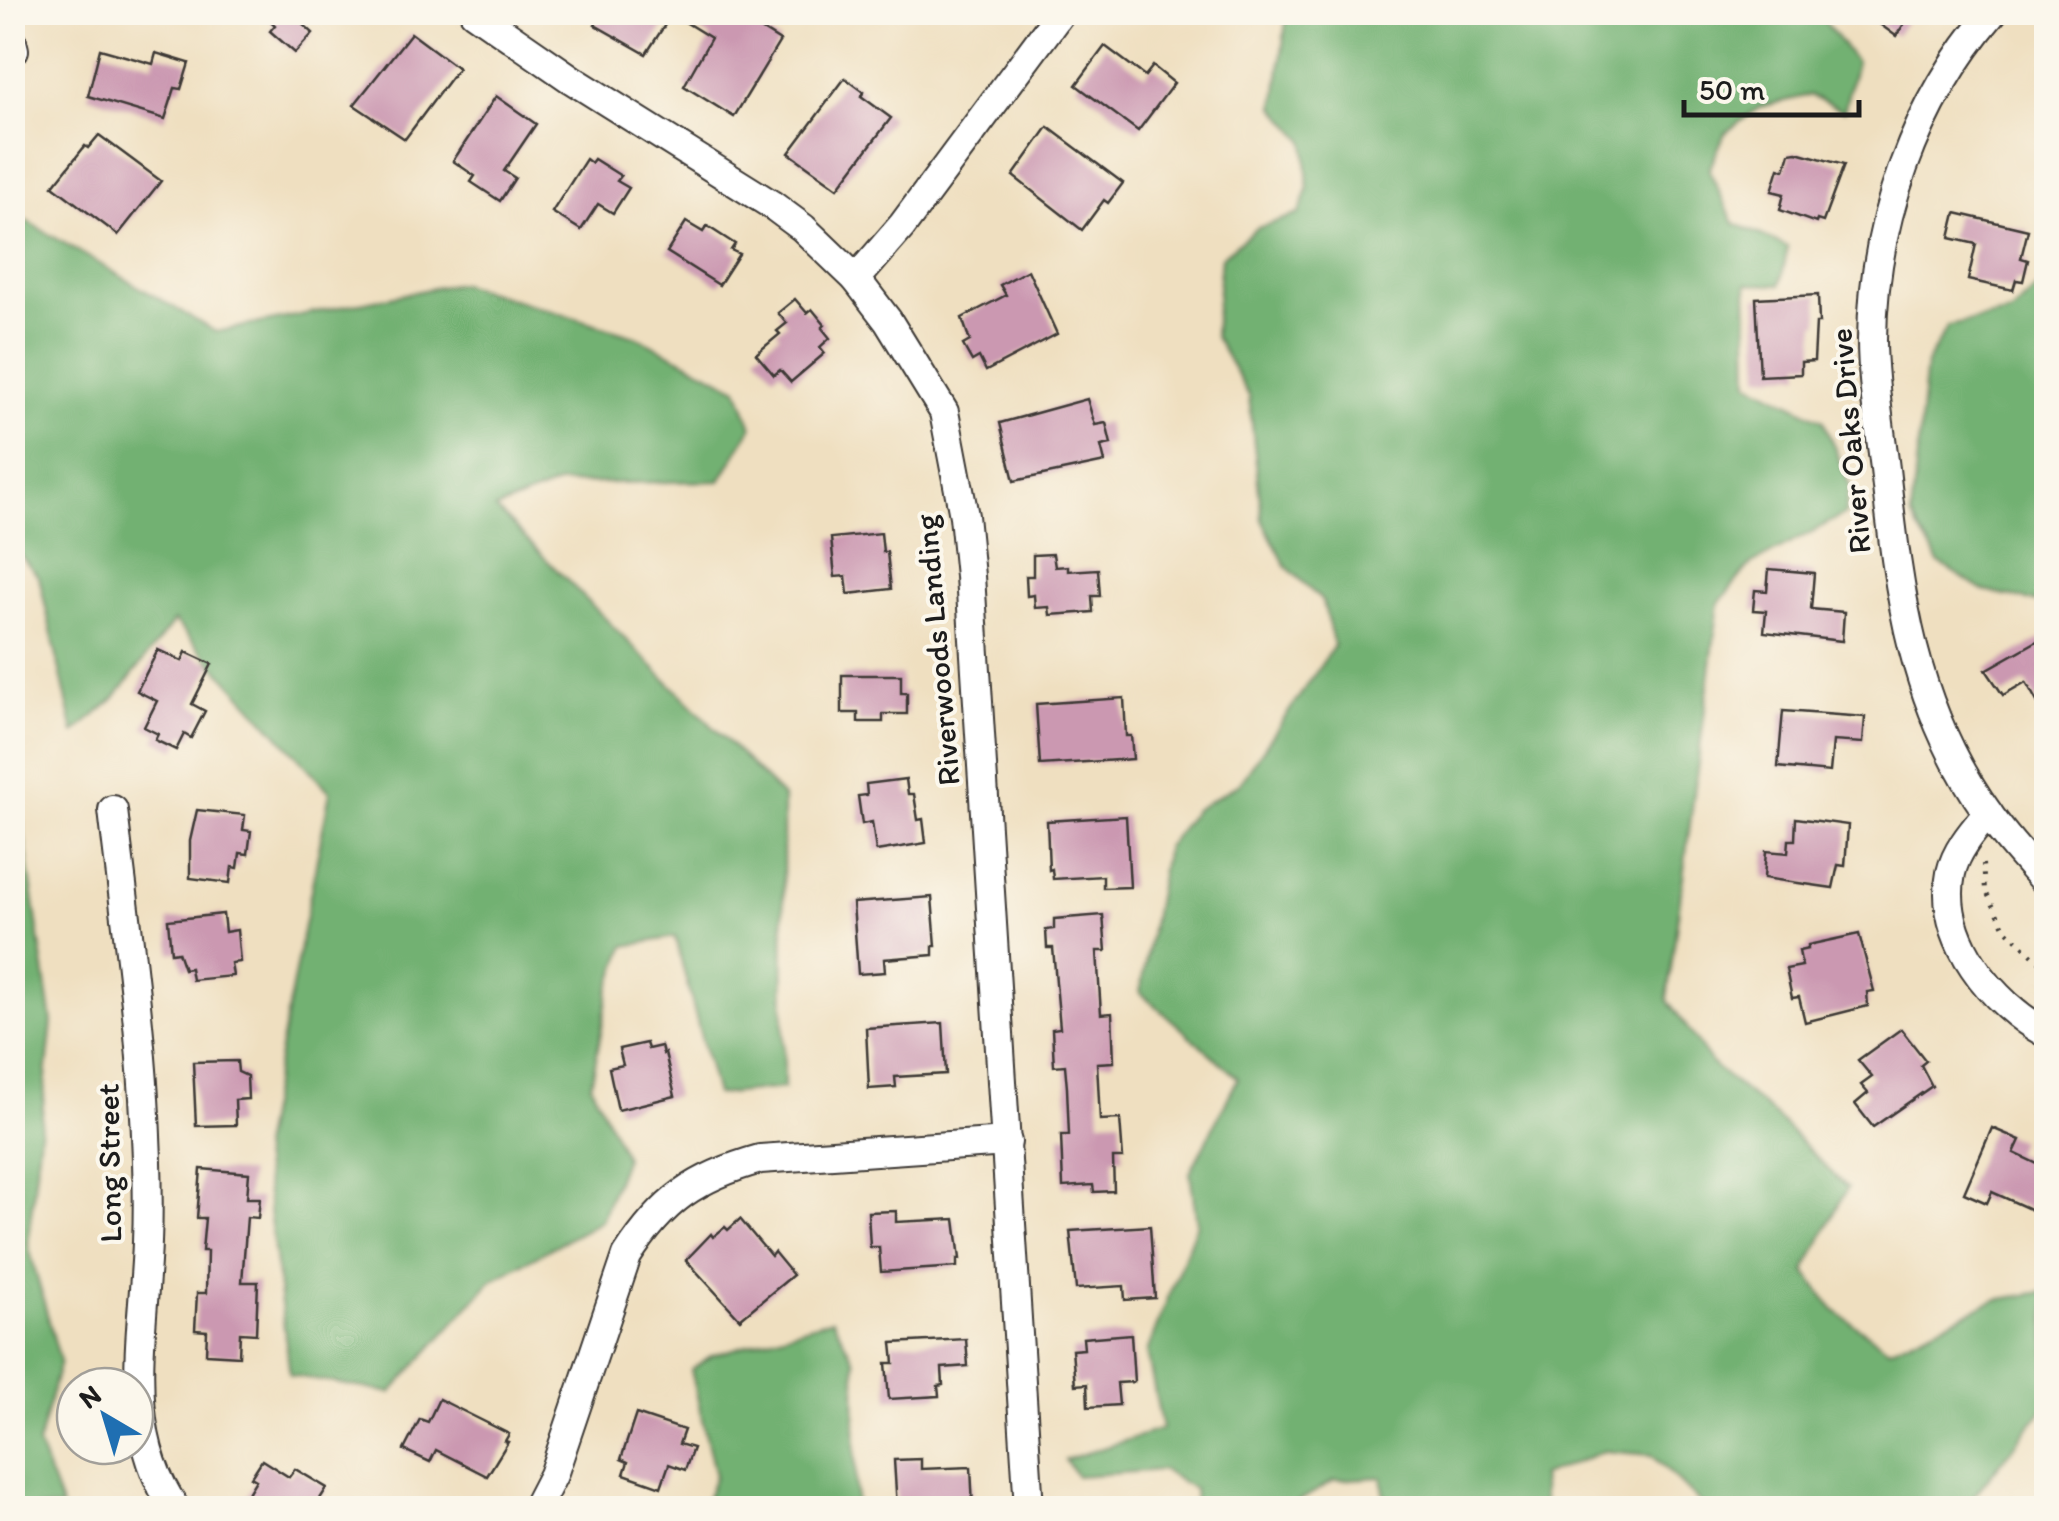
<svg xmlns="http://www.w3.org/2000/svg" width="2059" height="1521" font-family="Itim,sans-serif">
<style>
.forest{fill:#72b172;stroke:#476647;stroke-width:2.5}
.building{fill:#cb98b1}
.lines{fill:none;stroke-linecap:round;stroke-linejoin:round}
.minor-casing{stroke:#3c3935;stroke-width:32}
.path{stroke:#3c3935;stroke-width:4;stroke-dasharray:2.5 8;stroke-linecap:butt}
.minor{stroke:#fff;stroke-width:28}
.labels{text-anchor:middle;stroke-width:8;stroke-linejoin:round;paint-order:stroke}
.street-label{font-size:32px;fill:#1c1c1c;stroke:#fbf7ec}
</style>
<rect width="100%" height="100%" fill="#fbf7ec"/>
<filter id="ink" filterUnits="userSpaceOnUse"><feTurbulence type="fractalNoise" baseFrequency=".01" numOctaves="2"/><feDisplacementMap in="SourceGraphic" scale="20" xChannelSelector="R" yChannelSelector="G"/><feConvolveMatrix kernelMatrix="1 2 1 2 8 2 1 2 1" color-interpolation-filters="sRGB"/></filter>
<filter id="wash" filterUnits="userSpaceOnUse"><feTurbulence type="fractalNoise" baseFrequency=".0048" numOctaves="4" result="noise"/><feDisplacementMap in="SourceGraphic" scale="40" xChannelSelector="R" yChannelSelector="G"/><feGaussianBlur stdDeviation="2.25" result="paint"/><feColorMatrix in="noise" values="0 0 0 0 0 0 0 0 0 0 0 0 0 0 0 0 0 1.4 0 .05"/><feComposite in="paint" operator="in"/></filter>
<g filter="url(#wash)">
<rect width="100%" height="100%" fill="#efdfc0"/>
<g class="forest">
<polygon points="1287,13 1818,13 1856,62 1844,111 1810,95 1760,107 1725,133 1709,170 1734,223 1788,247 1780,285 1747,284 1749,382 1823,420 1850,486 1845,514 1750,565 1719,603 1667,999 1714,1066 1774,1115 1847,1188 1805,1271 1834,1310 1889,1349 1995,1300 2042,1292 2046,1295 2046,1406 1964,1508 1705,1508 1652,1455 1604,1451 1541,1476 1544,1508 1386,1508 1382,1477 1335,1480 1287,1508 1195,1508 1194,1489 1162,1470 1077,1476 1065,1460 1162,1429 1147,1352 1197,1223 1190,1173 1238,1078 1140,992 1166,847 1195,810 1240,783 1334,646 1323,602 1286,566 1262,520 1249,396 1214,335 1221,257 1257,228 1299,214 1308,190 1305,141 1275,107"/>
<polygon points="13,213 216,332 459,283 635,336 738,388 752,427 720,481 557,484 496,509 783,797 784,1088 716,1095 675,937 625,946 609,990 591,1085 625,1157 601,1221 492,1280 391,1393 290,1375 261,1147 330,792 174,621 114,699 74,733 39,577 13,547"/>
<polygon points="2046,280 2046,604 1984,591 1939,563 1911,516 1926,364 1948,326 2011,313"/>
<polygon points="12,785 21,816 52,1022 28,1244 60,1361 38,1445 62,1508 13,1508"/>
<polygon points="832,1319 855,1361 856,1508 703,1508 715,1476 691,1370 711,1356"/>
</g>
<g id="blocks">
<g class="building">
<polygon points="261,12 290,12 313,33 295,53 270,31 275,25"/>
<polygon points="603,12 750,12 745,19 780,41 734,117 684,86 711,38 672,14 646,54 595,25"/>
<polygon points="1863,12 1912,12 1896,36"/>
<polygon points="411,33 458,68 405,139 354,105"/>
<polygon points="1105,46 1145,76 1153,66 1174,83 1138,131 1076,85"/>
<polygon points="100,49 153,64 156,53 189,63 181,89 175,88 165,119 88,96"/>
<polygon points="845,78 864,92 861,96 891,118 838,188 789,153"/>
<polygon points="496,96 536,124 504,171 515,178 500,201 471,182 475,176 453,161"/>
<polygon points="1048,127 1123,183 1108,203 1104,200 1082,230 1013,176"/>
<polygon points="99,135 161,181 118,235 53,186 85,146 88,148"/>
<polygon points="1797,152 1844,165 1823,222 1817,220 1816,223 1780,210 1784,194 1772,191 1779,168 1785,170 1790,153"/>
<polygon points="586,159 591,163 594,159 621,176 617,181 629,188 613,213 598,204 581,230 552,212"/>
<polygon points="1956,213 2028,230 2021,258 2028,260 2023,281 2016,280 2013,290 1968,280 1976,244 1950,238"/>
<polygon points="686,222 703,232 707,226 735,244 731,250 739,254 719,285 667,252"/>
<polygon points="1028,270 1057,334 986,371 979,357 972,361 963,345 970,341 962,318 1006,295 1000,285"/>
<polygon points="1818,295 1819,323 1816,323 1814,361 1801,362 1801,374 1760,376 1756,298"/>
<polygon points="795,299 807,313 812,309 825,325 822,328 830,338 820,347 825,353 791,382 780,370 774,375 756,354 780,334 777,331 787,323 778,313"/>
<polygon points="1087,399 1095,425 1106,423 1111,444 1101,446 1105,462 1014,481 1000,423"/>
<polygon points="881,533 883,552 887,552 891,589 848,594 846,576 835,577 831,538"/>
<polygon points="1053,554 1055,567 1068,566 1068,571 1098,569 1100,596 1092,596 1093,612 1050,615 1049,607 1035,608 1034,595 1027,596 1026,576 1033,576 1033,555"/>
<polygon points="1769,569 1814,573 1811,609 1844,612 1842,641 1764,632 1766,611 1753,610 1755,590 1767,591"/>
<polygon points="2046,636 2046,718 2026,682 2003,695 1986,670"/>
<polygon points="158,650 182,661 186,652 212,664 192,704 205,711 191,738 184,734 176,750 155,740 158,734 144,727 157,701 137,691"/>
<polygon points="842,675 901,675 901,693 907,693 907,714 883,714 883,722 858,722 858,713 842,713"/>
<polygon points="1124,698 1126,736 1131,736 1133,759 1040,765 1036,704"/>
<polygon points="1783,711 1865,717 1863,743 1833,741 1830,772 1778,767"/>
<polygon points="906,779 908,794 914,794 918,820 923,819 926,843 876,851 872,822 862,824 858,796 867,795 866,784"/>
<polygon points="197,810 245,815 243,830 251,831 248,854 240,853 238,868 232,867 230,883 190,878 190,841"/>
<polygon points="1126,816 1130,887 1103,888 1103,876 1053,879 1052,869 1049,870 1047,821"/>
<polygon points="1796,818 1848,825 1845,866 1838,865 1833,888 1764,878 1766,851 1788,853 1789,840 1795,840"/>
<polygon points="932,897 936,946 933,946 933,955 884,959 885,972 858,974 853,903"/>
<polygon points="223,914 225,932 237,930 240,962 231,963 233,976 192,980 190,968 184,969 178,952 171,953 168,920"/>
<polygon points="1103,915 1106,951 1097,951 1101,1014 1112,1013 1114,1062 1097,1063 1100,1120 1120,1119 1123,1158 1113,1158 1114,1191 1094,1192 1093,1185 1063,1187 1061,1135 1069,1135 1067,1088 1065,1065 1054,1066 1052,1029 1060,1028 1053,948 1047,948 1046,930 1054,929 1054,919"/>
<polygon points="1859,934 1874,991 1867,992 1868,1006 1805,1022 1799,997 1792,998 1786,969 1802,966 1799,951 1808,949 1808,945"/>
<polygon points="943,1023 946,1074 895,1077 896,1087 869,1089 866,1028"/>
<polygon points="1901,1029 1926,1061 1921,1065 1932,1086 1873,1127 1855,1104 1868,1093 1861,1085 1872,1077 1858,1060"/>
<polygon points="646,1043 648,1049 661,1046 663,1054 665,1053 675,1096 618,1110 609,1068 623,1065 619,1049"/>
<polygon points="237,1061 238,1072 247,1076 248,1099 235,1100 236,1125 196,1126 193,1062"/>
<polygon points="1992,1128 2020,1140 2014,1153 2046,1168 2046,1176 2032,1210 1992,1192 1987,1203 1964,1193"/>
<polygon points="201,1169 249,1173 247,1198 260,1198 258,1218 247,1217 242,1282 258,1282 256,1334 240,1333 239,1356 206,1354 207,1331 195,1330 197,1293 206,1293 207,1251 202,1251 205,1218 197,1218"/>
<polygon points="896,1211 896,1222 955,1219 960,1259 957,1259 957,1267 881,1272 879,1247 870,1247 868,1212"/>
<polygon points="740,1219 771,1256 774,1252 793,1275 740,1319 686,1260 711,1234 713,1237 725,1227 728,1230"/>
<polygon points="1150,1226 1155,1298 1125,1300 1124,1286 1076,1289 1070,1231"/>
<polygon points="1131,1334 1134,1382 1117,1383 1119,1405 1088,1407 1087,1384 1075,1385 1072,1350 1084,1349 1083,1338"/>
<polygon points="966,1339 968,1366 942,1368 943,1385 938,1386 939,1396 889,1399 886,1363 894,1363 892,1343"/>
<polygon points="439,1399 509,1434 505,1441 508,1442 487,1476 436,1450 430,1462 404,1450 420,1419 428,1422"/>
<polygon points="636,1414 684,1430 679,1444 693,1448 685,1470 669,1464 661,1487 624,1474 628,1462 621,1459"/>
<polygon points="921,1459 921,1469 971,1467 973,1508 897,1508 894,1460"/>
<polygon points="262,1460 289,1477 295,1469 327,1488 314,1508 239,1508 256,1480 251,1477"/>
</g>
</g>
</g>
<g filter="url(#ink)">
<use href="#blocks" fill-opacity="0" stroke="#3c3935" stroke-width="2.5"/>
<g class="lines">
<defs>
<g id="minor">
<polyline points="474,12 571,79 772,205 803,228 856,279 888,321 944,412 964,516 970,576 1029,1508"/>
<path d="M1993 12C1915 103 1873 222 1872 340 1872 383 1880 427 1885 469 1899 595 1912 706 1988 813 2005 838 2026 860 2046 883"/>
<polyline points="12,42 14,50"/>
<polyline points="856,279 902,226 1061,12"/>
<path d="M113 810C124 906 138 1002 144 1098 147 1146 149 1194 147 1242 144 1330 120 1431 175 1508"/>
<path d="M1988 813C1973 831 1956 850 1951 873 1938 939 1993 1004 2046 1033"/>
<path d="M536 1508 553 1475 627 1256C663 1200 696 1177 760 1159L1007 1142"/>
</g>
</defs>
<use href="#minor" class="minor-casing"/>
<polyline class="path" points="1983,864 1985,890 2005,928 2046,968"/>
<use href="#minor" class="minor"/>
</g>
</g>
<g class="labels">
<g class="street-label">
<text transform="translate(1850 441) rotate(-95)" y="11">River Oaks Drive</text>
<text transform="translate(937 650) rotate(-95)" y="11">Riverwoods Landing</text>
<text transform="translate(109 1163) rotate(-91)" y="11">Long Street</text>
</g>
</g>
<rect width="2059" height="1521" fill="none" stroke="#fbf7ec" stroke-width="50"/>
<g transform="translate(105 1416) rotate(322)"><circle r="48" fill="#fbf7ec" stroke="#a29f99" stroke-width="2.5"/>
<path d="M0-8L18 38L0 25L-18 38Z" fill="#1f6fb2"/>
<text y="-15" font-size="28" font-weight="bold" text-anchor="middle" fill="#1c1c1c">N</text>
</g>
<path d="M1684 100v15h175v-15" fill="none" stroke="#1c1c1c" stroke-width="5"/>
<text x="1699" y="100" font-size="30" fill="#1c1c1c" stroke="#fbf7ec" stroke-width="8" paint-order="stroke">50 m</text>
</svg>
